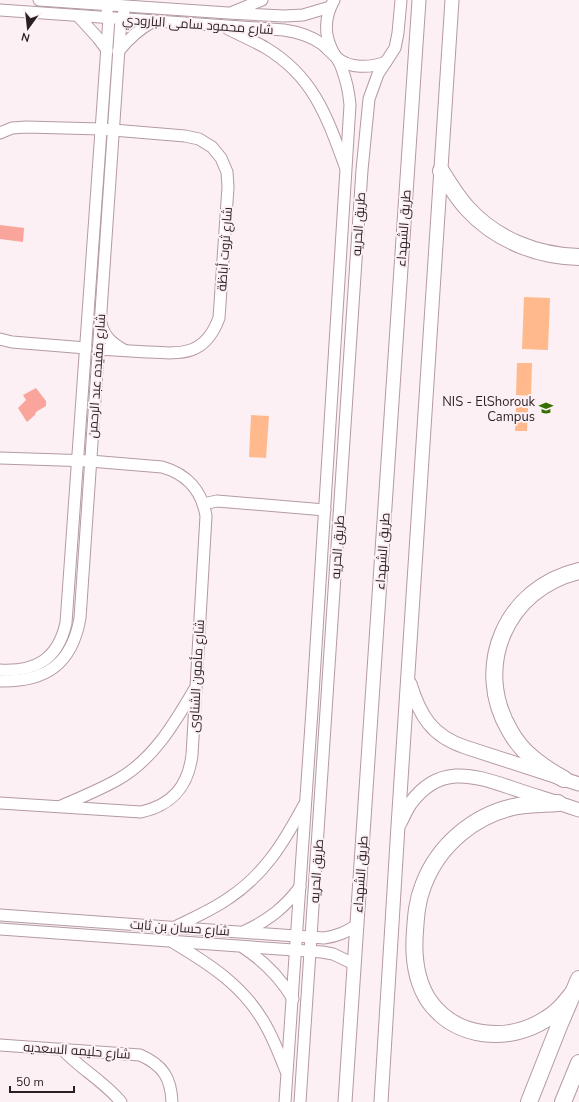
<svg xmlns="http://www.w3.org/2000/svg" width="579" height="1102" font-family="'Nunito Sans',Cairo,sans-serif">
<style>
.green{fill:#ffb98d}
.building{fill:#f9a59c}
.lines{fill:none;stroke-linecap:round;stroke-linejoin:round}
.minor-casing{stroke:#b49aa1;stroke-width:13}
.major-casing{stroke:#b49aa1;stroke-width:15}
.highway-casing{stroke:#b49aa1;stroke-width:18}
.minor{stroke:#fff;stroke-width:11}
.major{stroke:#fff;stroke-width:13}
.highway{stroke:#fff;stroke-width:16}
.labels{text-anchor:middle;stroke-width:4;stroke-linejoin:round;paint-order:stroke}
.street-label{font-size:13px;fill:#291f22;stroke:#fcf0f4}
.poi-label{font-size:13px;fill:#291f22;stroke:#fcf0f4;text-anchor:end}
</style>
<rect width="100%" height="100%" fill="#fcf0f4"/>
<g class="green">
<polygon points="524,297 550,298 548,350 522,349"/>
<polygon points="517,363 532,363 531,396 516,395"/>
<polygon points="516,407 528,407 527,431 515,431"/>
<polygon points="251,415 269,416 266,458 249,457"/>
</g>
<g class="building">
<polygon points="0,225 24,228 23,242 0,239"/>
<polygon points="36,388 46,401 46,406 36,412 35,415 27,422 18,408 26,400 23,395"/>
</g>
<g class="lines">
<defs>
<g id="minor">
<polyline points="39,0 228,13 284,16 303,15 330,7"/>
<path d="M0 10 284 30C298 32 311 36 322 44 327 48 331 53 336 57 349 69 370 68 386 62"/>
<polyline points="233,12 262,0"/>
<polyline points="78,16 98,38 107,50"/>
<path d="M228 29C240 35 254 41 266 48 314 77 327 117 345 166"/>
<path d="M118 52C128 39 139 29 154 21"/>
<path d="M0 133 12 128 26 127 101 129 185 136 199 139 212 147 221 158 227 172 228 187 219 318C205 356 182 354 147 352 130 351 114 350 98 349"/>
<path d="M101 323C104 337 113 344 124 350"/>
<polyline points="0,339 12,342 86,348"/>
<path d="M0 458 90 461 162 467C187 474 202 491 206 516L192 755C188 787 172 805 141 812L0 803"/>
<polyline points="203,504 217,501 325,510"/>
<path d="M0 670C36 672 58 659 66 623L109 18C106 13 106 10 110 5"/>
<path d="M0 681C46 682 72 664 80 618L121 19C124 14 125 11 122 6"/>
<path d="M61 806C80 798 99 790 117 780 153 760 174 724 194 690"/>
<path d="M0 915 324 938C338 936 346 932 357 925"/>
<path d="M175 927C193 918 212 910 229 898 265 874 284 842 304 805"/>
<polyline points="0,929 322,952 333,954 354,964"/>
<path d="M245 931C269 920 285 907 300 887"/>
<path d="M174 943C211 965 245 987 266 1026 274 1040 280 1056 286 1071"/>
<path d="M244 948C265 962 280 977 293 999"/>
<path d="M0 1045 140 1055C163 1065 171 1078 172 1102"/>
<path d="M62 1049C80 1069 104 1081 121 1102"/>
<path d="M285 1102 312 710 350 105C349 92 346 79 341 66 339 61 335 56 332 50 324 34 325 16 334 0"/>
<polyline points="300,1102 362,170 369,99 378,74 395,48 398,33 401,0"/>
</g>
<g id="major">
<path d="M410 684C420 716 432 736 465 747L579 784"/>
<path d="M400 823C403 817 406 810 410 804 438 765 471 774 509 787 532 795 556 802 579 810"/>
<polyline points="345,1102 419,0"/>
<polyline points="381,1102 398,826 452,0"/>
</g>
<g id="highway">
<path d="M441 171C449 184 457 197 467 208 496 240 537 256 579 257"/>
<path d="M564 779C542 767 522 753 510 731 472 667 506 588 579 571"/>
<path d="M558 803C545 804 531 804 518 806 475 814 438 845 423 886 417 901 416 916 415 931 413 955 415 980 429 1001 456 1039 509 1043 546 1019 557 1013 564 1004 572 994"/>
<polyline points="529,1102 559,1026 579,979"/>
<polyline points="563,1102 579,1063"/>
</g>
</defs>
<use href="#minor" class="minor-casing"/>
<use href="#major" class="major-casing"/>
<use href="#highway" class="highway-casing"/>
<use href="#minor" class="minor"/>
<use href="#major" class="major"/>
<use href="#highway" class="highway"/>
</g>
<defs>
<symbol id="school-bare" viewBox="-9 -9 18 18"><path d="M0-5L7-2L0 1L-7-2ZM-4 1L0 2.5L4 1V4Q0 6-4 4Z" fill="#356f00" stroke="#fcf0f4" stroke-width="2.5" paint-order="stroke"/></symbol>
</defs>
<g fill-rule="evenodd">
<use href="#school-bare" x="536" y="398" width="20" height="20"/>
</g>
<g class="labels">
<g class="street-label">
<text transform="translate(198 24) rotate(4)" y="5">شارع محمود سامى البارودي</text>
<text transform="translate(358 224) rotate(-86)" y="5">طريق الحريه</text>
<text transform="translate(403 228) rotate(-86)" y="5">طريق الشهداء</text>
<text transform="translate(224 249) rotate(-86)" y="5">شارع ثروت أباظة</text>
<text transform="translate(96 376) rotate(-86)" y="5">شارع مفيده عبد الرحمن</text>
<text transform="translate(337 547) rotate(-86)" y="5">طريق الحريه</text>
<text transform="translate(382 551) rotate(-86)" y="5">طريق الشهداء</text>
<text transform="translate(196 676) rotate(-87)" y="5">شارع مأمون الشناوى</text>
<text transform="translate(316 871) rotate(-86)" y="5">طريق الحريه</text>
<text transform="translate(360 874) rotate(-86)" y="5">طريق الشهداء</text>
<text transform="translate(180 927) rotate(4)" y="5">شارع حسان بن ثابت</text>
<text transform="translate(77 1050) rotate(4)" y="5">شارع حليمه السعديه</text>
</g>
<g class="poi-label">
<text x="535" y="406">NIS - ElShorouk<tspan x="535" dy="15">Campus</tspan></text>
</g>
</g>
<g transform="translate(28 28) rotate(195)" stroke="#fcf0f4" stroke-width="3" paint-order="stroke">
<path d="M0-3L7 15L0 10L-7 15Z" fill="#291f22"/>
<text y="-6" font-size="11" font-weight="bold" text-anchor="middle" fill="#291f22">N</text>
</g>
<path d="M10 1086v6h64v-6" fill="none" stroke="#291f22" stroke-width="2"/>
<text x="16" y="1086" font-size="12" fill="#291f22" stroke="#fcf0f4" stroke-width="3" paint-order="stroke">50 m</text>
</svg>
